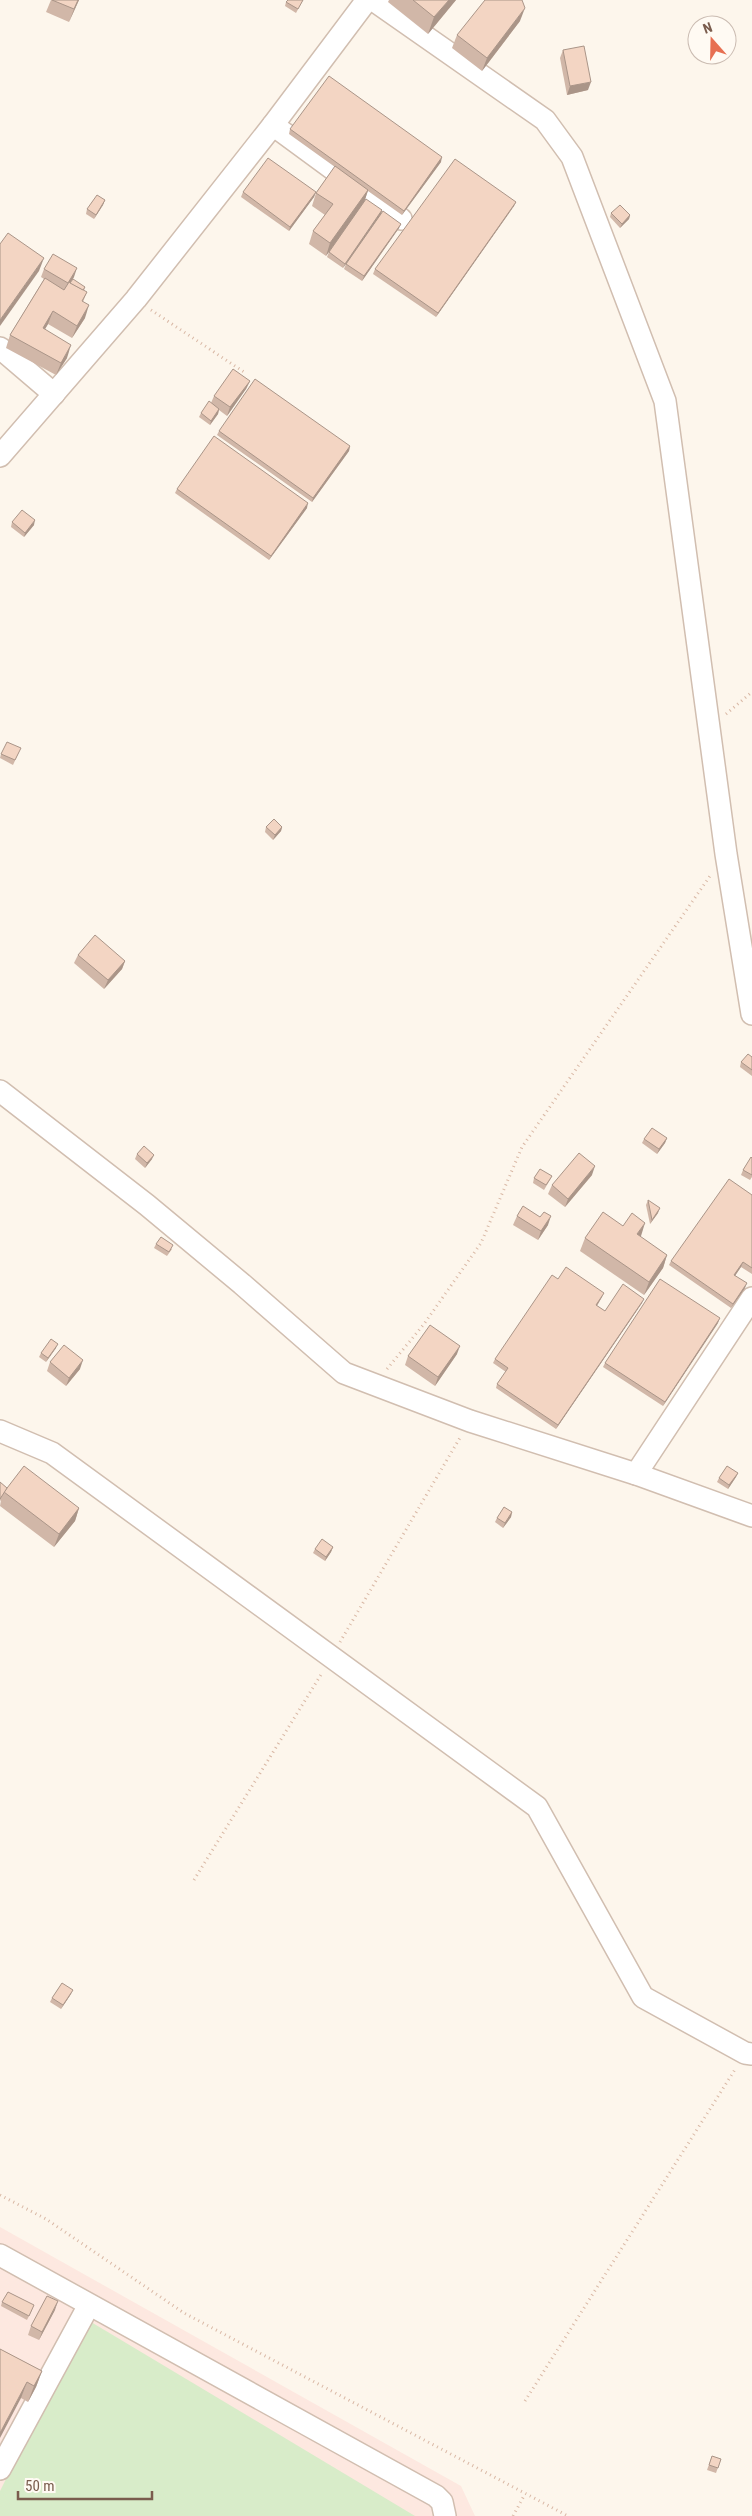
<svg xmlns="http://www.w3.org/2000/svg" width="752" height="2516" font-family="'Roboto Condensed',sans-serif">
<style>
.commercial{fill:#fde8e0}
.green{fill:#d8ecc9}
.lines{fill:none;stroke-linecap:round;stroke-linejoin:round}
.minor-casing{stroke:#d1beb0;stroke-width:24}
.path{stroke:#d9b8a5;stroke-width:3;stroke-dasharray:1 4;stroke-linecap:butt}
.minor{stroke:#fff;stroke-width:21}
.wall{fill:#d1b7a8}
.shaded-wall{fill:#aa9588}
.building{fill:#f3d5c3;stroke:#aa9588}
</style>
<rect width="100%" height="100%" fill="#fdf6ec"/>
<polygon class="commercial" points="0,2227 461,2486 475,2516 0,2516"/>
<polygon class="green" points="86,2319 415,2516 0,2516 0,2491"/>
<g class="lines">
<defs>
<g id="minor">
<polyline points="373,0 545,120 572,157 665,401 726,854 752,1014"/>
<polyline points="273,125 401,219"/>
<polyline points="0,348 54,394"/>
<polyline points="0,456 136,299 273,125 367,0"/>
<polyline points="0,1091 147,1205 242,1284 344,1373 470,1421 636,1474 752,1516"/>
<polyline points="0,1431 52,1453 537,1807 643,1997 745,2053 752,2054"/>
<polyline points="636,1474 752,1298"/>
<polyline points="0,2255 436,2496 442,2502 445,2516"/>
<polyline points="0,2469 89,2305"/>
</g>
</defs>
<use href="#minor" class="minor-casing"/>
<g class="path">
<polyline points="151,310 244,372"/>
<polyline points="726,714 752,692"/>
<polyline points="387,1369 424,1324 481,1243 522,1147 710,876"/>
<polyline points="340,1642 461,1436"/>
<polyline points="194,1880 322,1673"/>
<polyline points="0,2195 46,2219 184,2313 568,2516"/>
<polyline points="525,2401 736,2068"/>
<polyline points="513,2516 525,2494"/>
</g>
<use href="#minor" class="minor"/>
</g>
<g class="wall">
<polygon points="51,0 79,0 69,22 46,12"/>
<polygon points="303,0 296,13 285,6 286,2"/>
<polygon points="389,0 456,0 428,34 388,2"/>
<polygon points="520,21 482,71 452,48 457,35"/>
<polygon points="563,50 588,90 567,95 560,58"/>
<polygon points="290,129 441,162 402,215 368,191 364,202 382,210 381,215 401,224 399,228 362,281 344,269 346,264 343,268 327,257 329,252 339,238 326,256 309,244 313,231 325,215 312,206 316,193 335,167 289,134"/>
<polygon points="243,192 316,192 314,197 289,231 241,197"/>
<polygon points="105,200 103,205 94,219 86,214 87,209"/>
<polygon points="516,202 514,206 436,317 373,274 375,269"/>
<polygon points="611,213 630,215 629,219 620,228 610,217"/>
<polygon points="44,269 74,277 70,283 85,287 84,291 87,292 83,302 85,318 72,338 48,324 45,329 67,358 56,375 6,348 10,335 44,279 41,277"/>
<polygon points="250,381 246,389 227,416 219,410 218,414 210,425 199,417 201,413 211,403 214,396"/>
<polygon points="219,431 350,446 349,451 312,502 217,435"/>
<polygon points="177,489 307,508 269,560 175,493"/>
<polygon points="12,522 34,525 24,537 11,527"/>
<polygon points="19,752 13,765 0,758 1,754"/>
<polygon points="266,827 282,827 281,831 273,840 265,832"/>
<polygon points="78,955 125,961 122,969 104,989 74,963"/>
<polygon points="752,1057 752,1076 740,1067 741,1062"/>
<polygon points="667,1138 665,1143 657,1154 642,1143 644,1139"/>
<polygon points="137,1154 152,1159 145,1168 135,1159"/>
<polygon points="752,1158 752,1177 750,1180 741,1175 743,1170"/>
<polygon points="592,1175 565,1207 548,1194 552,1185"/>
<polygon points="552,1176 550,1180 544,1190 533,1183 534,1178"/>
<polygon points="752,1195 752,1274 741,1267 735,1275 745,1288 731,1308 669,1265 671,1261"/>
<polygon points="648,1200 658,1213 650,1224 646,1205"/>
<polygon points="517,1216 540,1217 548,1225 538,1240 513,1225"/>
<polygon points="623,1226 667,1255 663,1268 644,1295 580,1251 585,1238"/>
<polygon points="156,1244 172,1249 167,1256 154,1248"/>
<polygon points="558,1279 602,1297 597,1306 605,1311 642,1303 556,1429 496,1388 497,1384 506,1372 493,1363 495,1359"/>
<polygon points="718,1323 663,1406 603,1367 605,1363"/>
<polygon points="56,1348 46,1362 39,1357 41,1353"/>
<polygon points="457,1354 435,1386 405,1365 408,1356"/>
<polygon points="50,1362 80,1369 66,1386 47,1371"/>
<polygon points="738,1473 736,1477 728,1489 717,1482 719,1478"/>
<polygon points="0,1482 7,1488 79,1508 75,1521 54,1547 0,1506 1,1500 0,1501"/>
<polygon points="512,1512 511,1517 503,1528 495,1522 497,1518"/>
<polygon points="333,1547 331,1552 325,1561 313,1553 315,1549"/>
<polygon points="71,1994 61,2009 50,2002 52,1998"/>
<polygon points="2,2302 32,2310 27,2320 1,2306"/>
<polygon points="55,2310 39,2340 28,2335 31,2326"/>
<polygon points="0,2349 42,2371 36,2387 28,2402 21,2398"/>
<polygon points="712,2456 721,2459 716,2473 707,2470"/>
</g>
<g class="shaded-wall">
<polygon points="78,0 79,0 69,22 74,9"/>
<polygon points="449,0 456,0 428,34 434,17"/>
<polygon points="525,8 520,21 482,71 487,58"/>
<polygon points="591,82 588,90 567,95 570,86"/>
<polygon points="442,157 441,162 402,215 404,211"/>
<polygon points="368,190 364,203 326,256 330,243"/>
<polygon points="316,192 314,197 289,231 290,227"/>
<polygon points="105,200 103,205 94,219 96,215"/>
<polygon points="516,202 514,206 436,317 438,313"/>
<polygon points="382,210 381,215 343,268 345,264"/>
<polygon points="630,215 629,219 620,228 622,224"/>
<polygon points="401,224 399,228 362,281 364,276"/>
<polygon points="44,258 39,271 0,326 0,320"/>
<polygon points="77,268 74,277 64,292 68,283"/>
<polygon points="89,305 85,318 72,338 77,326"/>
<polygon points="53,311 48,324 38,341 43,328"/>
<polygon points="71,345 67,358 56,375 61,363"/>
<polygon points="250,381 246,389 227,416 230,407"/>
<polygon points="219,409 218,414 210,425 211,421"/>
<polygon points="350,446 349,451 312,502 313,498"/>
<polygon points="308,503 307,508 269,560 271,556"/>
<polygon points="35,520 34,525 24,537 25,533"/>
<polygon points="282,827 281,831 273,840 275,835"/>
<polygon points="125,961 122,969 104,989 108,980"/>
<polygon points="667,1138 665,1143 657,1154 659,1149"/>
<polygon points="154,1155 152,1159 145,1168 147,1163"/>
<polygon points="595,1166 592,1175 565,1207 568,1199"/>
<polygon points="660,1208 658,1213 650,1224 652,1220"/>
<polygon points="551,1216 548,1225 538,1240 541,1231"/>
<polygon points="645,1223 641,1236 633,1247 637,1234"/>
<polygon points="667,1255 663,1268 644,1295 649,1282"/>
<polygon points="743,1262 741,1267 733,1279 734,1275"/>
<polygon points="747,1283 745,1288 731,1308 733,1304"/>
<polygon points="604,1293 602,1297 594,1310 596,1305"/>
<polygon points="644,1299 642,1303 556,1429 558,1425"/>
<polygon points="720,1318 718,1323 663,1406 665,1402"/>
<polygon points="58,1344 56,1348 46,1362 48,1358"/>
<polygon points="460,1346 457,1354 435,1386 438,1377"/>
<polygon points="83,1360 80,1369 66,1386 69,1378"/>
<polygon points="738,1473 736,1477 728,1489 729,1485"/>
<polygon points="79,1508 75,1521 54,1547 59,1534"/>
<polygon points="512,1512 511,1517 503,1528 505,1523"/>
<polygon points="333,1547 331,1552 325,1561 326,1557"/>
<polygon points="73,1990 71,1994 61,2009 63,2005"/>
<polygon points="58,2301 55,2310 39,2340 42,2332"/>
<polygon points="42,2371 36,2387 28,2402 34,2386"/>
<polygon points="27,2382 21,2398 0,2438 0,2433"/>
</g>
<g class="building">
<polygon points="52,0 78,0 74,9"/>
<polygon points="288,0 303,0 298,9 286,2"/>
<polygon points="413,0 449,0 434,17"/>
<polygon points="485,0 522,0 525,8 487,58 457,35"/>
<polygon points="584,46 591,82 570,86 563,50"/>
<polygon points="329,76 442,157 404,211 290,129"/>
<polygon points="268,158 316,192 290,227 243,192"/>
<polygon points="455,159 516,202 438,313 375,269"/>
<polygon points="335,166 368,190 330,243 313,231 333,204 316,193"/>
<polygon points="97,195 105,200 96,215 87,209"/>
<polygon points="366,199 382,210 345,264 329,252"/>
<polygon points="620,205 630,215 622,224 611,213"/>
<polygon points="383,211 401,224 364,276 346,264"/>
<polygon points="8,233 44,258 0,320 0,244"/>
<polygon points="53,254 77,268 68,283 44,269"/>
<polygon points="45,278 64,290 69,282 87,292 82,301 89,305 77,326 53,311 43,328 71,345 61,363 10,335"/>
<polygon points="73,279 85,287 83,290 70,283"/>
<polygon points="233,369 250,381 230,407 214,396"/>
<polygon points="255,379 350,446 313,498 219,431"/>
<polygon points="209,401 219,409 211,421 201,413"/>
<polygon points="214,436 308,503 271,556 177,489"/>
<polygon points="22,510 35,520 25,533 12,522"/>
<polygon points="7,742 21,748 15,760 1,754"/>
<polygon points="274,819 282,827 275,835 266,827"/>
<polygon points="95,935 125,961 108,980 78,955"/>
<polygon points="748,1054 752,1057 752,1070 741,1062"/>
<polygon points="652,1128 667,1138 659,1149 644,1139"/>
<polygon points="144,1146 154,1155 147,1163 137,1154"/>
<polygon points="579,1153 595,1166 568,1199 552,1185"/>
<polygon points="751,1157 752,1158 752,1175 743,1170"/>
<polygon points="540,1169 552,1176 546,1185 534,1178"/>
<polygon points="729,1179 752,1195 752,1268 743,1262 734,1275 747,1283 733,1304 671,1261"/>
<polygon points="648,1200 660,1208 652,1220"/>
<polygon points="523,1206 540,1217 544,1212 551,1216 541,1231 517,1216"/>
<polygon points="603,1212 623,1226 632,1213 645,1223 637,1234 667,1255 649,1282 585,1238"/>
<polygon points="161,1237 173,1245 169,1252 156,1244"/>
<polygon points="566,1267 604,1293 596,1305 605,1311 623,1284 644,1299 558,1425 497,1384 508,1368 495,1359 552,1275 558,1279"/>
<polygon points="660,1279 720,1318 665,1402 605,1363"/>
<polygon points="430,1325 460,1346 438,1377 408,1356"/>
<polygon points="51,1339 58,1344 48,1358 41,1353"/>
<polygon points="64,1345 83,1360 69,1378 50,1362"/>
<polygon points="24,1466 79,1508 59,1534 4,1492"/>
<polygon points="727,1466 738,1473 729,1485 719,1478"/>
<polygon points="0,1482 7,1488 0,1499"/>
<polygon points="504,1507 512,1512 505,1523 497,1518"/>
<polygon points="322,1539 333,1547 326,1557 315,1549"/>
<polygon points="62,1983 73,1990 63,2005 52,1998"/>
<polygon points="8,2292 34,2305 29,2316 2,2302"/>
<polygon points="47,2296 58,2301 42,2332 31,2326"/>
<polygon points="0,2349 42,2371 34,2386 27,2382 0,2433"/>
<polygon points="712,2456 721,2459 718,2468 709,2465"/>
</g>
<g transform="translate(712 40) rotate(340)"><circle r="24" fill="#fffaf3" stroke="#cabbb1"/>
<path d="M0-4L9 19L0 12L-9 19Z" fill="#e76f51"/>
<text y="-8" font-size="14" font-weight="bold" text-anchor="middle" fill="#7a5c4d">N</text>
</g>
<path d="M18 2491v8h134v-8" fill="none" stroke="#7a5c4d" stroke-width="2.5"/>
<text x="25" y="2491" font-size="15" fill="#7a5c4d" stroke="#fffaf3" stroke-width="4" paint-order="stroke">50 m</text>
</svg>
